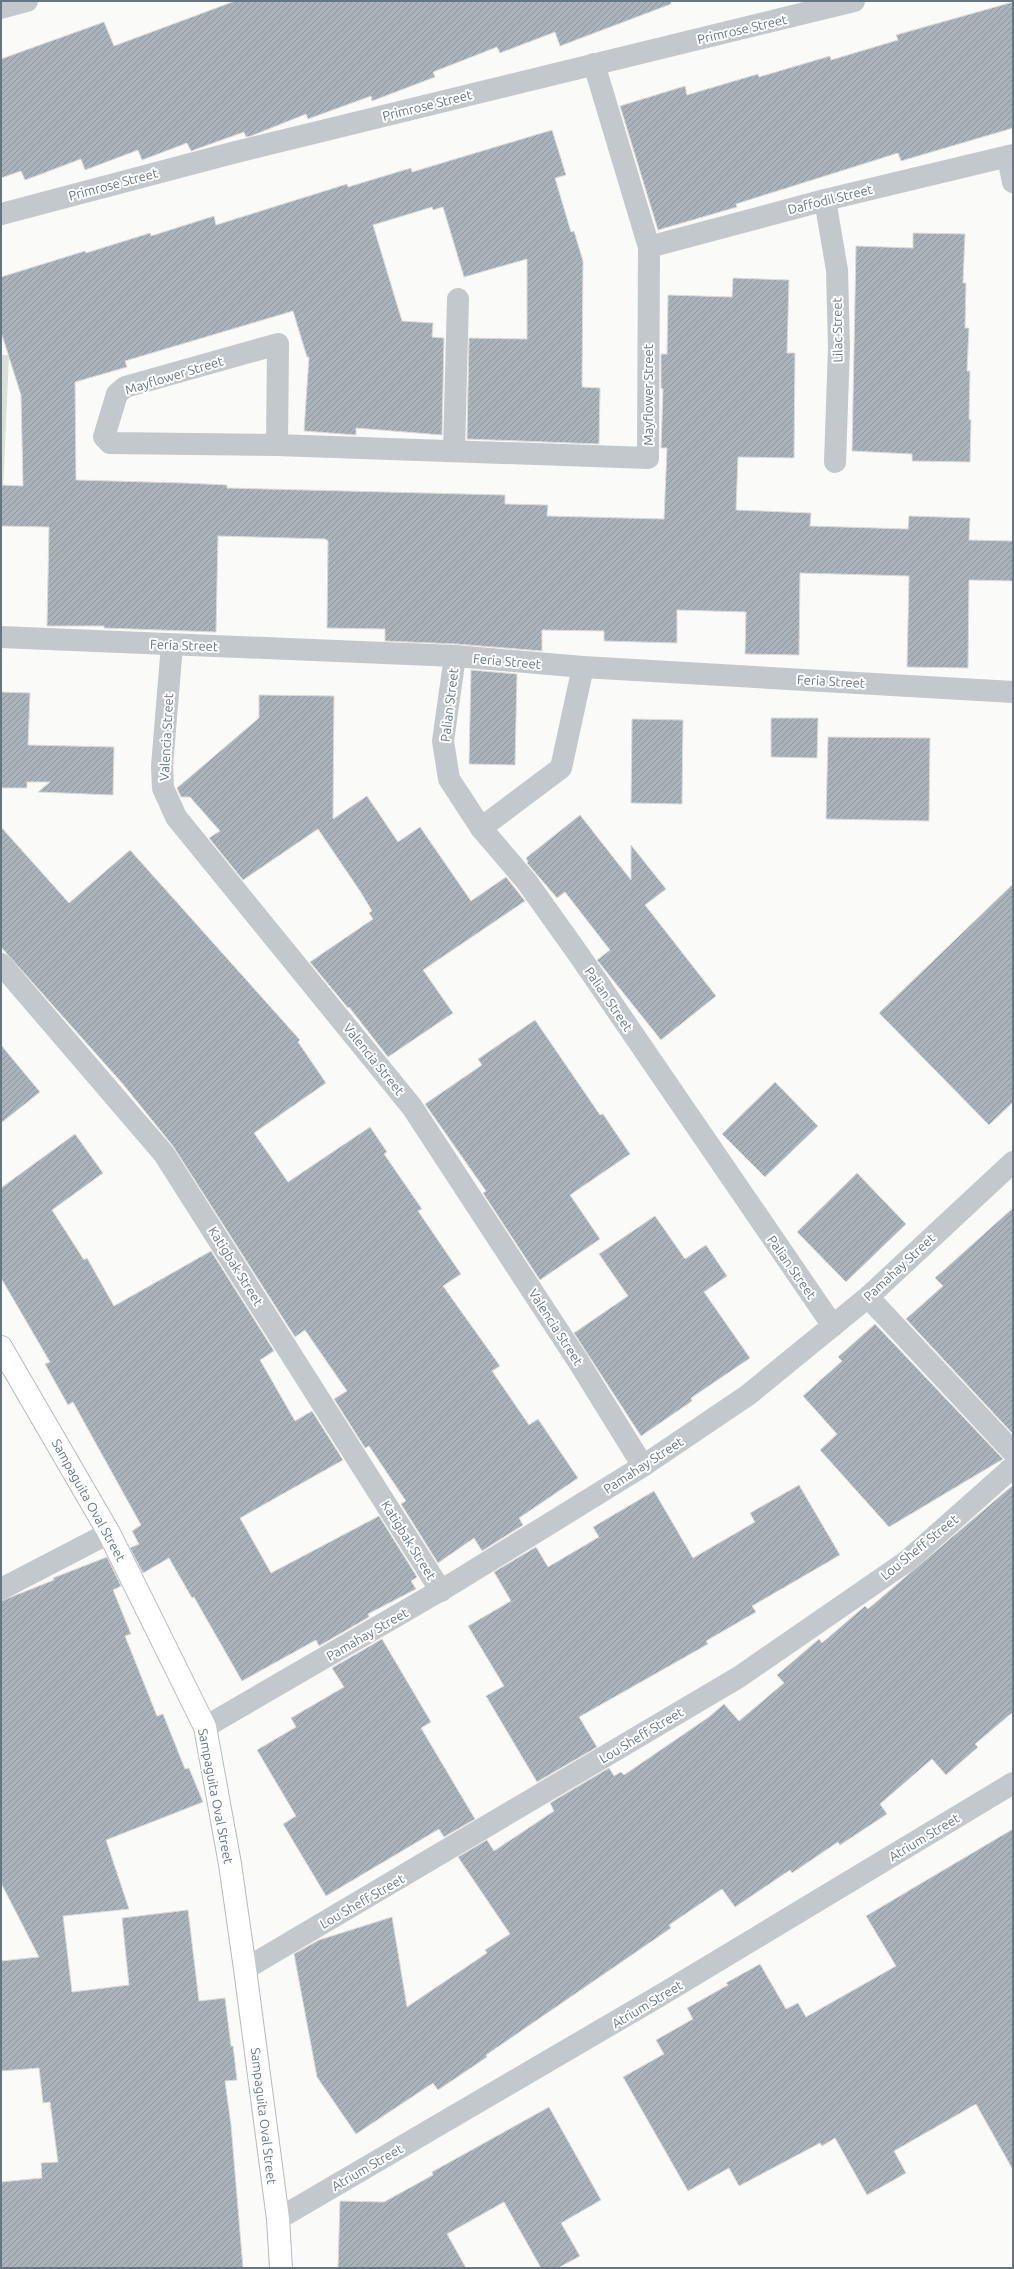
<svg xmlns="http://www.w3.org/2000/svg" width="1014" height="2269" font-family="Ubuntu,sans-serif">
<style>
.green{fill:#dadfd7}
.building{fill:url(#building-hatch);stroke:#dcdcda}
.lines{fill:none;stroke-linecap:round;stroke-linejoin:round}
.major-casing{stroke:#b5babe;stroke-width:24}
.minor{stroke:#c3c8cc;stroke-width:22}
.major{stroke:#fff;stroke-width:22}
.labels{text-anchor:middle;stroke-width:4;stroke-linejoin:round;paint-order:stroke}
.street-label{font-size:13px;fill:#657683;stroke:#fff}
</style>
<defs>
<pattern id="building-hatch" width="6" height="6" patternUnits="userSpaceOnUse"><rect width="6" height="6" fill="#aab3b9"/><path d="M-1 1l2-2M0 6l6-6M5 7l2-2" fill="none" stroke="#8e969c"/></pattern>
</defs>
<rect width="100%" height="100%" fill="#fafaf8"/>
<polygon class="green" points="1,355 9,355 2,514 1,514"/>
<g class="building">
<polygon points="235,1 671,1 671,4 560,46 555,32 500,53 497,47 433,72 435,77 372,101 371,96 308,119 306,114 251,136 246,137 244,132 191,151 187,143 142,160 138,150 85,170 81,159 25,180 21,171 1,178 1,59 104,22 114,46"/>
<polygon points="1013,2 1013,128 901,161 898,153 736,204 737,207 658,230 620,106 685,86 687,95 758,74 759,77 830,56 831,60 898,40 896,35"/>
<polygon points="552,130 566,175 555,178 571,232 574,231 583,261 582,387 600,388 599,444 467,439 469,338 527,339 527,259 464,277 443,207 433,210 432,207 373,225 402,321 433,323 432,337 444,338 442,435 356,428 356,435 304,431 309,357 307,357 293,311 125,361 127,367 75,382 76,480 184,483 227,485 227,488 505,495 505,504 548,505 547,516 664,519 667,448 661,448 663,389 661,388 661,354 667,354 668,295 732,297 733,278 789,280 787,353 795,353 794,458 738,457 736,510 811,513 810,526 908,529 909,516 970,518 969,540 1013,541 1013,581 969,580 968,668 907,667 909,576 800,573 799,655 745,654 746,612 677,610 677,643 604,641 604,631 542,630 542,651 456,644 385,641 385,629 327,628 328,541 325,539 218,536 216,632 104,628 104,626 47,626 49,527 1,526 1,485 23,486 21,395 1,332 1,277 85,251 86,253 150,233 151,236 214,216 216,225 347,184 348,187 411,168 412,172"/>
<polygon points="913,233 965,234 963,283 966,283 965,328 969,328 967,371 970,371 969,419 971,420 970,462 912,461 912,454 852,451 856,246 913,248"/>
<polygon points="471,670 517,674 515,765 469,764"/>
<polygon points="1,692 30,693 28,745 114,747 113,795 38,792 50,782 27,782 27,788 1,788"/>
<polygon points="259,695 334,696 333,819 367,796 398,842 420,827 471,901 506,877 525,901 423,970 453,1013 388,1057 349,1007 348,1008 310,962 373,919 369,913 372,911 360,891 318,829 243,880 209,838 220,831 190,797 181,797 177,788 259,718"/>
<polygon points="771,718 818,718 817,758 771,757"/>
<polygon points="632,719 683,720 682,804 631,803"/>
<polygon points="828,737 930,738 929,821 826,819"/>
<polygon points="580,815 631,880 631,845 666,889 645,905 716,996 661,1040 597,960 610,950 565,892 557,898 527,863 528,862 526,858"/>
<polygon points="1,827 69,903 130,850 300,1040 298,1042 326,1083 254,1133 288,1182 370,1127 387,1152 384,1154 422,1209 418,1211 461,1274 443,1286 500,1366 492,1371 529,1425 538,1419 578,1478 519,1518 523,1525 482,1551 474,1538 438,1563 401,1504 406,1501 369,1446 365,1448 334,1399 347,1391 305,1330 295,1337 173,1146 122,1083 1,947"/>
<polygon points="1013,884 1013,1102 989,1125 879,1013"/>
<polygon points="535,1020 600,1115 603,1114 630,1154 570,1195 600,1239 540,1280 483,1193 486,1191 425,1104 482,1065 478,1059"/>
<polygon points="1,1045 40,1092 1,1123"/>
<polygon points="775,1082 818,1126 765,1177 722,1134"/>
<polygon points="75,1134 103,1173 52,1210 84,1260 87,1258 114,1306 211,1251 274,1351 260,1360 295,1421 312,1411 343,1460 240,1518 271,1573 379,1516 417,1577 411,1581 416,1589 368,1614 369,1617 319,1646 316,1640 242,1681 194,1597 192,1598 169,1558 143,1573 130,1548 139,1544 132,1531 141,1525 73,1402 68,1405 45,1364 50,1362 1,1278 1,1188"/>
<polygon points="857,1173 906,1224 846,1282 797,1232"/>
<polygon points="1013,1208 1013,1434 906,1319 943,1286 935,1278"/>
<polygon points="655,1216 685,1259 706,1245 727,1276 704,1292 750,1358 691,1398 692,1401 641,1436 574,1333 628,1296 599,1254"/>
<polygon points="875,1324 1003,1459 889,1527 820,1450 837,1434 803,1396 842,1361 838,1357"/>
<polygon points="799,1485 840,1555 752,1606 756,1612 706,1641 708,1644 579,1717 597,1747 537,1782 486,1696 504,1686 468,1626 511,1601 494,1572 536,1547 548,1567 599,1537 593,1527 654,1491 693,1558 755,1522 750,1513"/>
<polygon points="1013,1485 1013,1712 975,1744 978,1747 946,1775 932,1759 880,1804 887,1814 840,1845 838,1842 792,1873 790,1870 735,1907 722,1889 669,1925 671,1928 486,2055 487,2057 438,2090 433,2083 356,2134 317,2077 294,1954 319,1940 392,1917 407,2007 487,1953 485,1950 510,1934 458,1857 487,1840 494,1851 554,1811 550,1803 609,1768 614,1776 621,1772 624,1775 709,1717 724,1704 739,1721 784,1683 777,1675 819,1639 822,1643 865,1606 868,1609"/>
<polygon points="107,1557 121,1586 113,1590 131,1634 125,1636 157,1716 163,1714 185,1769 189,1768 203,1802 106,1840 129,1909 63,1916 72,1992 129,1985 122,1918 188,1910 199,2001 225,1998 231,2046 233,2046 237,2080 225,2081 231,2125 243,2268 1,2268 1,2182 42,2178 41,2163 58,2162 50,2102 43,2103 39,2068 1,2071 1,1961 39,1957 1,1883 1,1601 54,1580 53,1578"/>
<polygon points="382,1639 431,1722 421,1728 475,1819 444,1837 439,1829 326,1896 283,1824 296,1816 257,1750 296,1727 291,1718 344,1687 332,1668"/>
<polygon points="1013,1829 1013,2170 976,2104 894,2151 906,2173 867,2195 835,2138 822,2146 820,2143 739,2186 729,2168 688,2191 623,2077 664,2054 656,2040 693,2019 687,2008 728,1985 726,1983 760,1964 786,2009 798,2003 806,2017 896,1966 866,1916"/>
<polygon points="549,2107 601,2200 561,2223 580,2256 558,2268 541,2268 504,2202 447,2234 466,2268 338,2268 340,2201 384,2202 433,2175 432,2172"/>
</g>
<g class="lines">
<defs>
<polyline id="major" points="1,1347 109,1533 205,1727 230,1864 245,1969 278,2219 281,2268"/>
</defs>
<use href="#major" class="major-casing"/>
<g class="minor">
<polyline points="1,8 27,1"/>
<polyline points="1008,157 1013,182"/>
<polyline points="825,200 837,270 839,347 835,462"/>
<polyline points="1,214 236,152 854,1"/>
<polyline points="649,247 825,200 1013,155"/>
<polyline points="277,445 278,344 125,387 117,394 104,437 110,443 277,445 648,458 649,247 594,64"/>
<polyline points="454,450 458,299"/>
<polyline points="1,637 455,656 583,667 1013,692"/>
<polyline points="172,645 162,766 163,788 176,817 412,1107 578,1361 643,1466"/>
<polyline points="455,656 443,741 449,779 481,828 527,882 579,955 833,1326"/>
<polyline points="481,828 561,768 583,667"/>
<polyline points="1,964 164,1154 441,1591"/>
<polyline points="868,1297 1013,1452"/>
<polyline points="1,1589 109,1533"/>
<polyline points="205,1727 455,1582 643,1466 748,1395 868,1297 1013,1162"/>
<polyline points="245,1969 739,1677 907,1561 1013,1467"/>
<polyline points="278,2219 661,1995 1013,1783"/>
</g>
<use href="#major" class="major"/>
</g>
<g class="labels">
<g class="street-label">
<text transform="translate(742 29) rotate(-13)" y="5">Primrose Street</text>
<text transform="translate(427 105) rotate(-14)" y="5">Primrose Street</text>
<text transform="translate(113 184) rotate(-15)" y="5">Primrose Street</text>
<text transform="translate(830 199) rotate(-14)" y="5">Daffodil Street</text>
<text transform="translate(837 330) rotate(-91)" y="5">Lilac Street</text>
<text transform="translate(174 375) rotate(-17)" y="5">Mayflower Street</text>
<text transform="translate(648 395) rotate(-90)" y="5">Mayflower Street</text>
<text transform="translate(184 645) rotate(2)" y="5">Feria Street</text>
<text transform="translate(507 661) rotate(5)" y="5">Feria Street</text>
<text transform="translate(831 681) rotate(3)" y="5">Feria Street</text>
<text transform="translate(449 705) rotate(-83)" y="5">Palian Street</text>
<text transform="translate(166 737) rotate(-87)" y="5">Valencia Street</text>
<text transform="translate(609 999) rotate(56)" y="5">Palian Street</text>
<text transform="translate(374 1059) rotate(51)" y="5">Valencia Street</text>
<text transform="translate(236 1266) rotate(58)" y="5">Katigbak Street</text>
<text transform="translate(792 1267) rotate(55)" y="5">Palian Street</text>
<text transform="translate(899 1267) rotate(-43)" y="5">Pamahay Street</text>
<text transform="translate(556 1327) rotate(57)" y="5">Valencia Street</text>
<text transform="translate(643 1465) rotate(-33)" y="5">Pamahay Street</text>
<text transform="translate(89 1500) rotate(61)" y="5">Sampaguita Oval Street</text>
<text transform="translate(409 1540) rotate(58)" y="5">Katigbak Street</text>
<text transform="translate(919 1547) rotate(-39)" y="5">Lou Sheff Street</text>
<text transform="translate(367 1634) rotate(-30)" y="5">Pamahay Street</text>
<text transform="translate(641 1735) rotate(-31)" y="5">Lou Sheff Street</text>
<text transform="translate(216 1796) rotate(79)" y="5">Sampaguita Oval Street</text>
<text transform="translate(924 1837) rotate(-31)" y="5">Atrium Street</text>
<text transform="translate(362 1901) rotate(-30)" y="5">Lou Sheff Street</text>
<text transform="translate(647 2004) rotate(-31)" y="5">Atrium Street</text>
<text transform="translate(264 2116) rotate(83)" y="5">Sampaguita Oval Street</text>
<text transform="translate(367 2167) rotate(-30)" y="5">Atrium Street</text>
</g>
</g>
<rect width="1014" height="2269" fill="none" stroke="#657683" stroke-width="4"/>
</svg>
